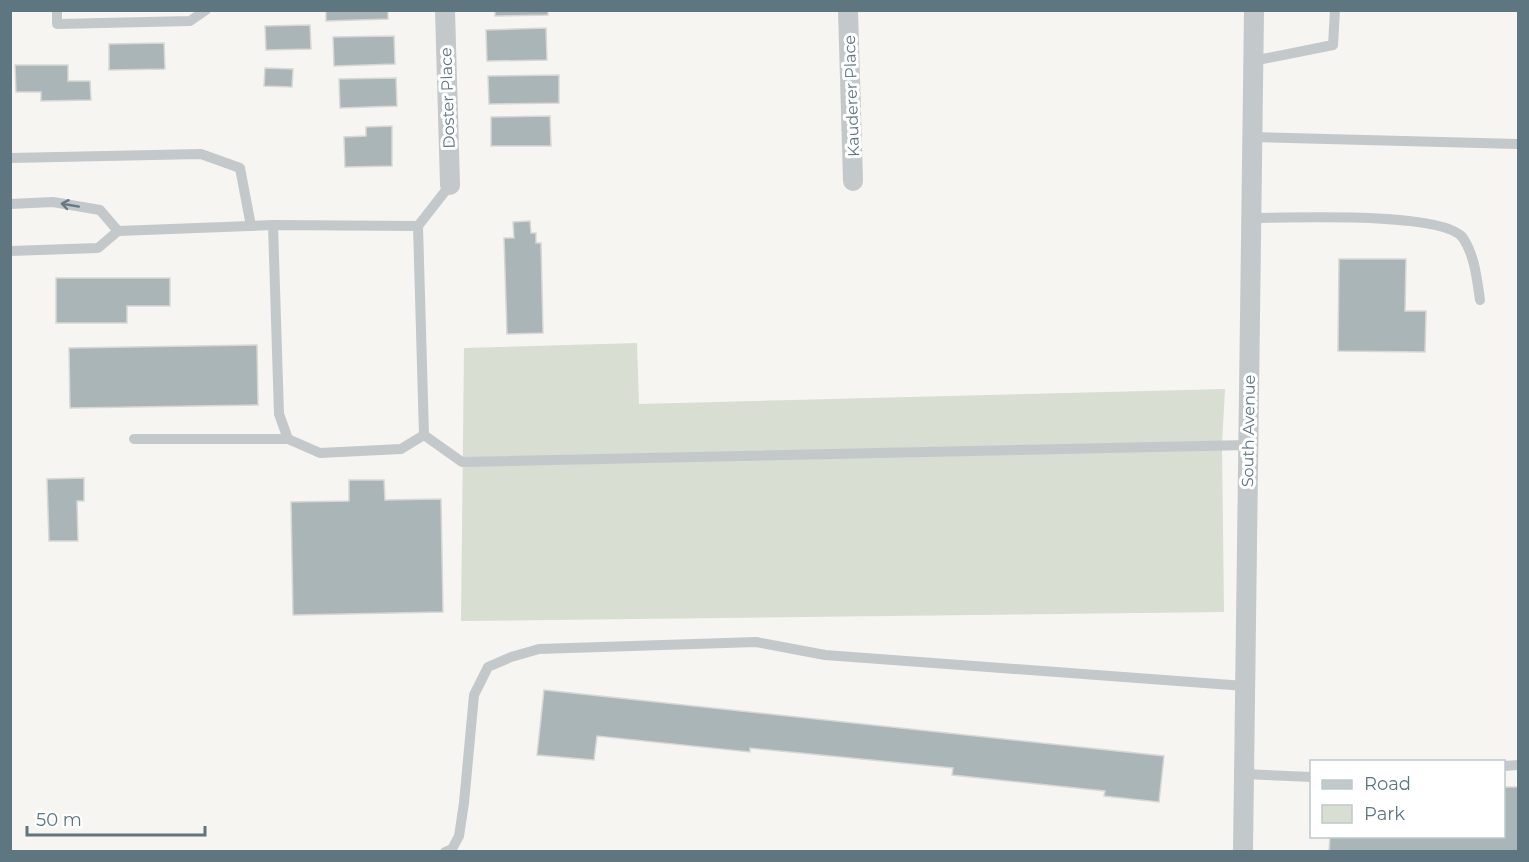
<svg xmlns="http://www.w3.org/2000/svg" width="1529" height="862" font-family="Montserrat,sans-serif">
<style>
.green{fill:#d8ded2}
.building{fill:#a9b5b7;stroke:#d7d7d4;stroke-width:1.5}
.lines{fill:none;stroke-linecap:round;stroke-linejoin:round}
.service{stroke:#c3c8ca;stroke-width:10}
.minor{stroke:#c3c8ca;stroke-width:20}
.oneway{stroke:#637a83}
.labels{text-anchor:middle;stroke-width:6;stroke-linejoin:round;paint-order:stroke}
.street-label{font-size:16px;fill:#5e767f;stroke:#fff}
</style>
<rect width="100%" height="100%" fill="#f6f5f1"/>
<polygon class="green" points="637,343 639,404 1225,389 1222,444 1224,612 461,621 464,348"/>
<g class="building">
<polygon points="326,10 388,10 388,19 326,21"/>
<polygon points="495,10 548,10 548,15 495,16"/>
<polygon points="310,25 311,49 266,50 265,26"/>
<polygon points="546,28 547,60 487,61 486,30"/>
<polygon points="394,36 395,64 334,66 333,37"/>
<polygon points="164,43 165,69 109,70 109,44"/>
<polygon points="15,65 68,65 68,81 90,81 91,100 41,101 41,92 16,92"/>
<polygon points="265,68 293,69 292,87 264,86"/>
<polygon points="559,75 559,103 489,104 488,76"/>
<polygon points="396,78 397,106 340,108 339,79"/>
<polygon points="550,116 551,146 491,146 491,117"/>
<polygon points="392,126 392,166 345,167 344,137 366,136 366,127"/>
<polygon points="530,221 531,233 536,233 536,243 541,243 543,333 507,334 504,238 514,238 513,222"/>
<polygon points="1339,259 1406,259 1405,311 1426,311 1425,352 1338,351"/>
<polygon points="56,278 170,278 170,306 127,306 127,323 56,323"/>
<polygon points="257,345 258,405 70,408 69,348"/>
<polygon points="84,478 84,501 77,501 78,541 49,541 47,479"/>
<polygon points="349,480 384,480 385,500 441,499 443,612 293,615 291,502 349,501"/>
<polygon points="544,690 1164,756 1159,802 1104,796 1105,791 952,775 953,768 750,748 750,752 597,736 594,760 537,755"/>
<polygon points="1504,787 1518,787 1518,852 1329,852 1330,836 1504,836"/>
</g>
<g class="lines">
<g class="service">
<polyline points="57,10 57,24 190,21 206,10"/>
<polyline points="1253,61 1333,45 1335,10"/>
<polyline points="1253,137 1518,144"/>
<polyline points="10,158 201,154 240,168 251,226"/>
<polyline points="10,204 53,202 100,210 118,231"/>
<path d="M1252 218C1288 218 1444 211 1463 238 1475 256 1477 280 1480 300"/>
<polyline points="273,225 279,414 288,439"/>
<polyline points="418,226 450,185"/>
<polyline points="10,251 98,248 118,231 273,225 418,226 424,435 401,449 320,453 288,439 134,439"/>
<polyline points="424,435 462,462 1248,445"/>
<polyline points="1504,766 1518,765"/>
<polyline points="1244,774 1312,777"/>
<polyline points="445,852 452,849 459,836 464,803 474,695 488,667 511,657 539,649 756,642 825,655 1245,686"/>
</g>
<g class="minor">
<polyline points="445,10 450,185"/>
<polyline points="848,10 853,181"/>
<polyline points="1243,852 1254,10"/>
</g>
</g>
<defs><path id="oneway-shaft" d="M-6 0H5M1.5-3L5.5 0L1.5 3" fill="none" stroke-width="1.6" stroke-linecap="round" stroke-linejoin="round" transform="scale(1.5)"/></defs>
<use class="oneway" href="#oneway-shaft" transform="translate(70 205) rotate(-170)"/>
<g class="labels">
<g class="street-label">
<text transform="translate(851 96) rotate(-92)" y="6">Kauderer Place</text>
<text transform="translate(447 98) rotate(-92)" y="6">Doster Place</text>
<text transform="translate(1248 431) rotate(-89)" y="6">South Avenue</text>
</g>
</g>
<rect width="1529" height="862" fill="none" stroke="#5e767f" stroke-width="24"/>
<rect x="1310" y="760" width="195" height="78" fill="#ffffff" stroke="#bfc8cc" stroke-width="1.5"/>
<rect x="1322" y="780" width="30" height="9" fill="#c3c8ca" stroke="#bfc8cc" stroke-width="1.5"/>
<text x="1364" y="790" font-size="18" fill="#5e767f">Road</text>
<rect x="1322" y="805" width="30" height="18" fill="#d8ded2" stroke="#bfc8cc" stroke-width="1.5"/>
<text x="1364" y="820" font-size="18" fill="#5e767f">Park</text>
<path d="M27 826v9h178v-9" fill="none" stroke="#5e767f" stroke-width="3"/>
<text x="36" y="826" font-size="18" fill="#5e767f" stroke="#ffffff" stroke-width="4.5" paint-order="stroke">50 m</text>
</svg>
